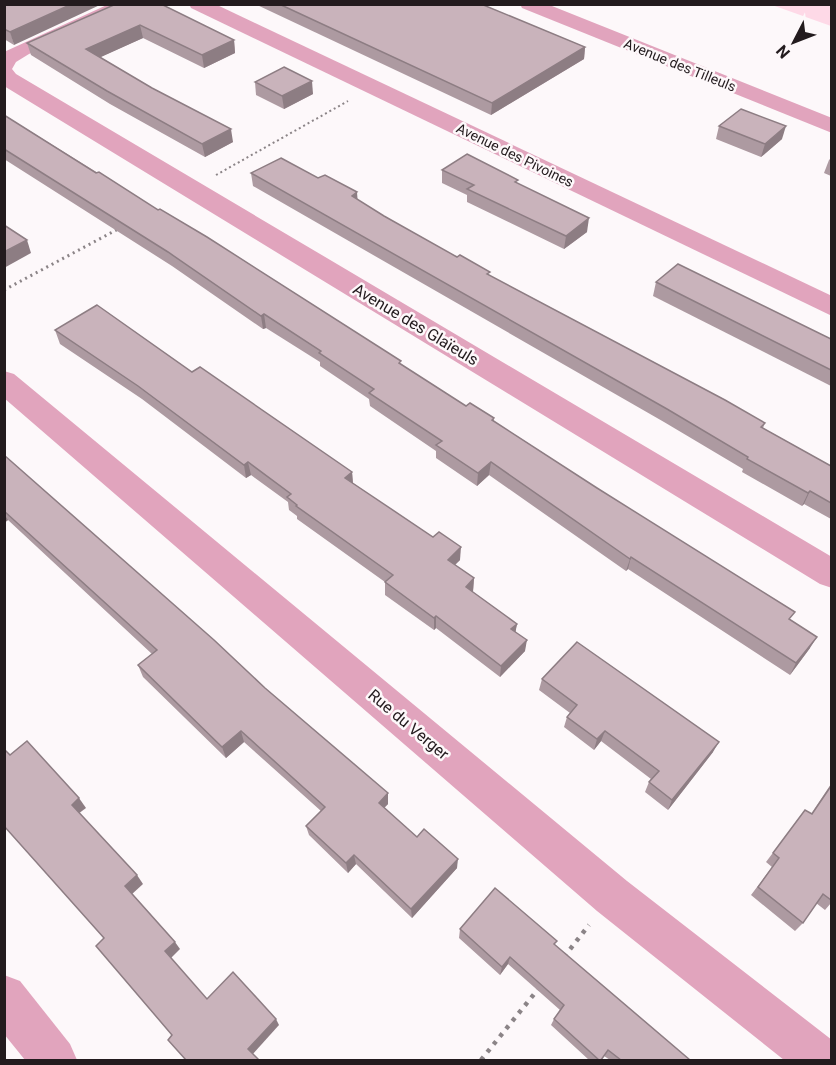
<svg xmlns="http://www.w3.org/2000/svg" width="836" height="1065" font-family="Roboto,sans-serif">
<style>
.green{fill:#fed9e7}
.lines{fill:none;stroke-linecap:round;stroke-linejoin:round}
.path-far2{stroke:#8b8487;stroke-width:2;stroke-dasharray:2 3;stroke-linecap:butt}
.path-far1{stroke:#8b8487;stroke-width:3;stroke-dasharray:2 4;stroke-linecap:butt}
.path{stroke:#8b8487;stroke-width:4.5;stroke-dasharray:4 6;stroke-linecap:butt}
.minor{fill:#e1a4bd;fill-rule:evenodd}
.wall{fill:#ad9aa1}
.shaded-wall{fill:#8d7d83}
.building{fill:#c9b3bb;stroke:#8d7d83;stroke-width:1.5}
.labels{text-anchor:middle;stroke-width:5;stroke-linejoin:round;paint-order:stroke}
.far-street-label{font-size:14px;fill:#231b1e;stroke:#fdf8fa}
.street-label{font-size:16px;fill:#231b1e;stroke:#fdf8fa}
</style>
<rect width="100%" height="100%" fill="#fdf8fa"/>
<polygon class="green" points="772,5 831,5 831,26"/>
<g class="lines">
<polyline class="path-far2" points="216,175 348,101"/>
<polyline class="path-far1" points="4,290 120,228"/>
<g class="path">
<polyline points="564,957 589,925"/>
<polyline points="481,1060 539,988"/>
</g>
<g class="minor">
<polygon points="109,4 136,4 134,8 29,54 16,62 12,69 16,74 832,557 832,588 820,584 4,86 4,52"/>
<polygon points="189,4 215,4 832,296 832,316 191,8"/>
<polygon points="520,4 547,4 832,118 832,133 522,8"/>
<polygon points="4,371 14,374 627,881 832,1040 832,1060 784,1060 597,911 4,398"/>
<polygon points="4,975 20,981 70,1044 77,1060 25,1060 4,1034"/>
</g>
</g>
<g class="wall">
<polygon points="4,4 14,45 4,39"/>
<polygon points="116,4 234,40 235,53 204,68 143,38 100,57 233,142 205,157 110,104 31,55 27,43"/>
<polygon points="255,4 481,4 585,47 584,59 491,115"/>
<polygon points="255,82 313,94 284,109 256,95"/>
<polygon points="4,115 158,210 466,406 494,418 494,422 791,620 810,648 790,675 628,569 626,571 489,475 477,486 436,458 436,451 370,406 369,399 320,366 320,362 266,328 263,329 172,266 4,159"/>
<polygon points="719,126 782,139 761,157 716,139"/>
<polygon points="831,158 831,176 824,173 829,160"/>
<polygon points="442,170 518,184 587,232 564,249 467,202 467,195 442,183"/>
<polygon points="251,173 318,178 358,200 384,216 490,276 765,423 763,428 831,466 831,519 804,504 802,506 742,472 743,469 664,422 253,186"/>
<polygon points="656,282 831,339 831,386 653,296"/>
<polygon points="55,330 192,372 352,472 353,483 460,560 455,565 474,578 473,592 517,624 515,632 525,651 500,677 436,628 434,630 385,595 385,582 297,519 297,516 289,510 288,502 251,475 246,478 142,399 60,344"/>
<polygon points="4,455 265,688 388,804 384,808 417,837 457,868 412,918 356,864 348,873 309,835 306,826 321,811 244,742 226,758 143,677 138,665 152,654 8,520 4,523"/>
<polygon points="542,679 713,752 668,810 645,792 649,782 651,779 601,741 594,750 564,727 567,717 570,713 539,690"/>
<polygon points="831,784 831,903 825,910 816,903 803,923 795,931 751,895 772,867 766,862 805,810 811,814"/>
<polygon points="460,929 555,945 690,1060 610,1060 604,1056 601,1060 589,1060 551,1025 554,1019 560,1010 508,964 500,975 459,938"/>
</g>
<g class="shaded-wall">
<polygon points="72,4 102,4 14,45 10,32"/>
<polygon points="140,25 143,38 90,62 86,49"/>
<polygon points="234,40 235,53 204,68 202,55"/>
<polygon points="585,47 584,59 491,115 492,103"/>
<polygon points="312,81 313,94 284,109 282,96"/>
<polygon points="786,126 782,139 761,157 765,144"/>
<polygon points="231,129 233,142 205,157 202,144"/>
<polygon points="357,192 358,206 352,196"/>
<polygon points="589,218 587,232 564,249 566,236"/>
<polygon points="27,240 31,253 4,268 4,252"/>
<polygon points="264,314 266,328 263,329 261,316"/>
<polygon points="248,462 251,475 246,478 244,465"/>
<polygon points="491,462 489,475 477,486 478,473"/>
<polygon points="352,472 353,485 345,478"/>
<polygon points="810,491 804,504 802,506 808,493"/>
<polygon points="4,514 8,520 4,523"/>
<polygon points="461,547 460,560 447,572 448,560"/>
<polygon points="631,557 628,569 626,571 630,559"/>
<polygon points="474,578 473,591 465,599 466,587"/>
<polygon points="436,616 436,628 434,630 434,618"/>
<polygon points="517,624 515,635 511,629"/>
<polygon points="817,637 810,648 790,675 796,663"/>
<polygon points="527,640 525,651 500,677 501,666"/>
<polygon points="241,731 244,742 226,758 222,747"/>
<polygon points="605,731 601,741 594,750 597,739"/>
<polygon points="719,742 713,752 668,810 672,800"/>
<polygon points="388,793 388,804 379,813 379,803"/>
<polygon points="79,798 86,808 78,814 72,805"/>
<polygon points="354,855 356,864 348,873 346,863"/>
<polygon points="458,859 457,868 412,918 411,909"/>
<polygon points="137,875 143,884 131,895 125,886"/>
<polygon points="175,942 180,949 170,959 165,951"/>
<polygon points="510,957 508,964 500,975 502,967"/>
<polygon points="276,1019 279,1025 252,1055 248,1049"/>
</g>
<g class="building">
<polygon points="4,4 72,4 10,32 4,29"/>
<polygon points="116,4 161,4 234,40 202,55 140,25 86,49 152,88 231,129 202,144 107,91 27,43"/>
<polygon points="279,4 481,4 585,47 492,103"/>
<polygon points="284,67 312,81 282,96 255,82"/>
<polygon points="741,109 786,126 765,144 719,126"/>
<polygon points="4,115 96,173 99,172 158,210 160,209 207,237 401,361 399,363 466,406 470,403 494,418 492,420 597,488 795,612 789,619 817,637 796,663 631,557 630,559 491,462 478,473 436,445 442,441 369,393 374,389 319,353 321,351 264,314 261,316 168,252 4,149"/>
<polygon points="467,154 518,180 515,182 589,218 566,236 467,189 474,185 442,170"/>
<polygon points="281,158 318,178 325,175 357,192 352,196 384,216 457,257 460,255 490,272 487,274 725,400 765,423 761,427 831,466 831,503 810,491 808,493 747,459 748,457 667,409 251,173"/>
<polygon points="4,225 27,240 4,252"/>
<polygon points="678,264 831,339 831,370 656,282"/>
<polygon points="97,305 192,372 200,367 352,472 345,478 433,537 439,532 461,547 448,560 474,578 466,587 517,624 511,629 527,640 501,666 436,616 434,618 385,582 393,575 296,506 297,505 287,497 291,494 248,462 244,465 138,386 55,330"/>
<polygon points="4,455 214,640 265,688 388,793 379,803 417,837 424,829 458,859 411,909 354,855 346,863 306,826 325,807 241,731 222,747 138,665 157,650 4,511"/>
<polygon points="577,642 719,742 672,800 649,782 659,771 605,731 597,739 567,717 577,705 542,679"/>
<polygon points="27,741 79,798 72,805 137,875 125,886 175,942 165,951 207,999 233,972 276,1019 248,1049 259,1060 186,1060 168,1040 172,1035 96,946 104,938 4,826 4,749 10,755"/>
<polygon points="831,786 831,900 823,894 803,923 758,887 779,858 773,853 805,810 812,814"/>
<polygon points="495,888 557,941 554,944 690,1060 621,1060 608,1050 601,1060 599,1060 554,1019 564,1005 510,957 502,967 460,929"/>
</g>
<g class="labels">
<g class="far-street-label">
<text transform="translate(680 65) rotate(22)" y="5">Avenue des Tilleuls</text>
<text transform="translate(515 155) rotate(26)" y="5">Avenue des Pivoines</text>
</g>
<g class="street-label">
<text transform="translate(416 324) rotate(31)" y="6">Avenue des Glaïeuls</text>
<text transform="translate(409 724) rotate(40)" y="6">Rue du Verger</text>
</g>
</g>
<rect width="836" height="1065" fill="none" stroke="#231b1e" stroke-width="12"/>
<g transform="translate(794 42) rotate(228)" stroke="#fdf8fa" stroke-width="4.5" paint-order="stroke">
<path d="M0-4.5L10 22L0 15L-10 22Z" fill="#231b1e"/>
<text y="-9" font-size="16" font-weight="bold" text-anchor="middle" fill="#231b1e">N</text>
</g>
</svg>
